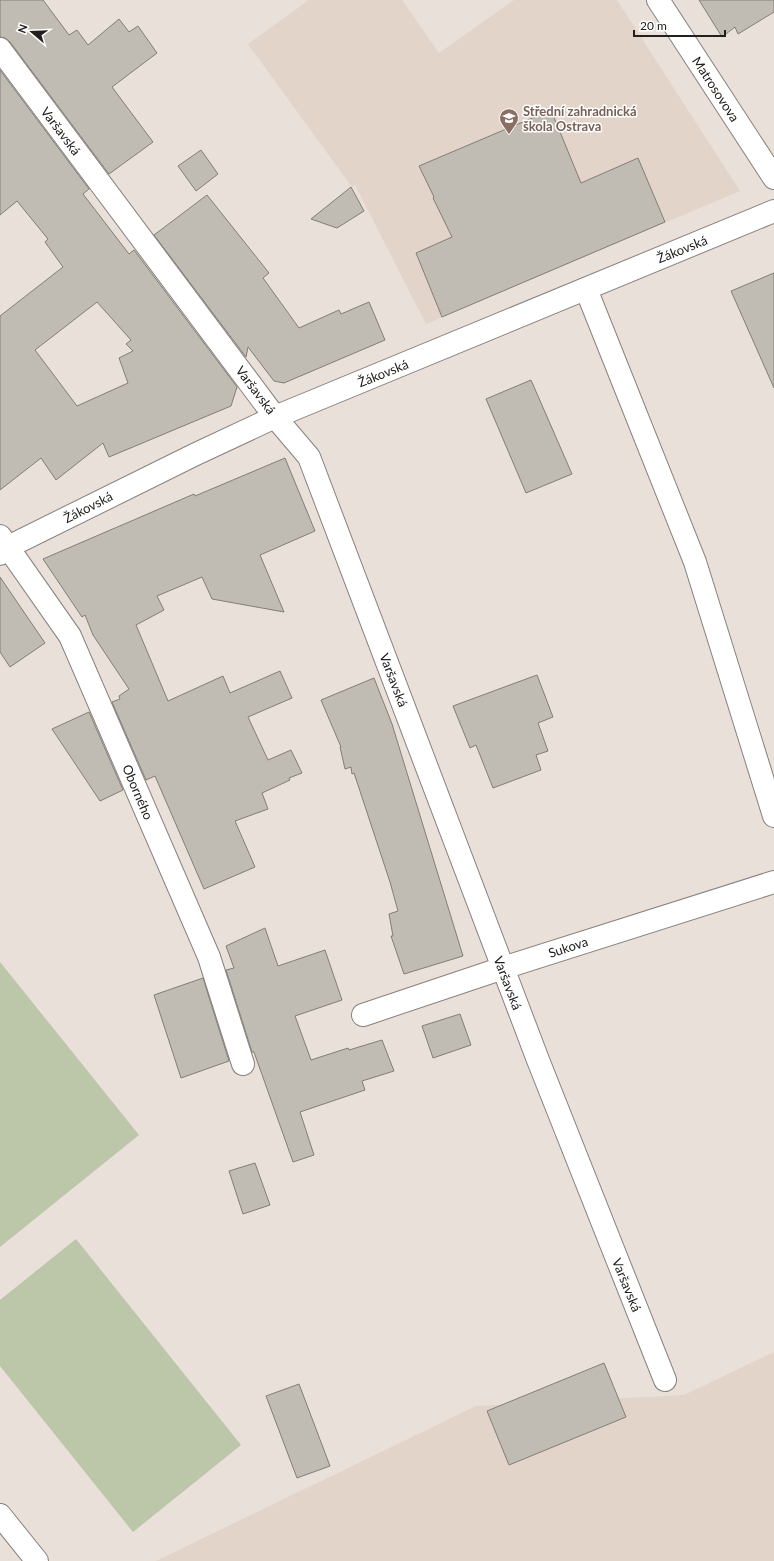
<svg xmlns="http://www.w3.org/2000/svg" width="774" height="1561" font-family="Lato,sans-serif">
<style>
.built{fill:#e2d4c8}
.green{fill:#bbc7a8}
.building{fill:#c0bbb3;stroke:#827e77;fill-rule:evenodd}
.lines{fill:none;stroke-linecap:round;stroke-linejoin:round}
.street-casing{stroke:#88817c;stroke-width:24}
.street{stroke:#fff;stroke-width:22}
.labels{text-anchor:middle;stroke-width:3;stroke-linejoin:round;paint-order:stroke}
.street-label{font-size:13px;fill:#22201d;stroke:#fff}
.education-label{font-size:13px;font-weight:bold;fill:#785e54;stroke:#fff;text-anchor:start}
</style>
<rect width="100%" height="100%" fill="#e8e0d9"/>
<g class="built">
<polygon points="309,0 402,0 439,53 514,0 617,0 740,191 426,324 355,185 352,187 248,44"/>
<polygon points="774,1352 774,1561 156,1561 476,1406 684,1395"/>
</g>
<g class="green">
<polygon points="0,962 139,1135 0,1247"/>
<polygon points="76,1239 241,1445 133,1532 0,1366 0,1300"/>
</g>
<g class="building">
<polygon points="0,0 43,0 69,35 77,30 88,45 119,19 129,32 138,26 157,53 112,87 153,142 109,174 10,42 5,38 0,37"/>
<polygon points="699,0 774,0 774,12 738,34 735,27 722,37"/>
<path d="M0 70 89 189 83 194 129 254 134 250 237 387 231 406 109 457 103 443 56 480 41 458 0 490V316L63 267 45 242 48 239 17 201 0 215ZM97 302 131 340 126 344 133 351 119 358 128 383 77 406 35 350Z"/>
<polygon points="551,110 581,183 638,158 665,222 442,317 416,253 452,237 433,198 434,197 419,166"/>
<polygon points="201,150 218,174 196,191 178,166"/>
<polygon points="351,187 364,211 337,228 311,219"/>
<polygon points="207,195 269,273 263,278 299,328 339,310 341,314 369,302 385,340 284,383 274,381 248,347 246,357 154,235"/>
<polygon points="774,273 774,388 731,291"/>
<polygon points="531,380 572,474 526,493 486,399"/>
<polygon points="285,458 315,531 260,555 284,612 212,599 202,577 157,596 164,610 136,625 168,701 223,676 230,693 280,671 292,698 248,717 268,760 291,750 302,773 289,778 290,780 262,793 268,809 235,821 255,867 204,889 155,776 146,780 112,702 120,699 119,696 129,689 93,635 85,615 82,617 43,559 194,494 195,496"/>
<polygon points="0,577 45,643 10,667 0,652"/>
<polygon points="537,675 553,717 538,723 548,751 536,755 541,770 493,788 476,745 470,748 453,706"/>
<polygon points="374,678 392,724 463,956 404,974 391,936 393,936 389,914 398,911 390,882 354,773 352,774 351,767 345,769 340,747 341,747 321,700"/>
<polygon points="89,712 123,790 100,801 52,729"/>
<polygon points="265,928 278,966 325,950 342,1000 295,1016 311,1060 348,1048 349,1050 382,1040 394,1071 362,1081 365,1090 300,1112 314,1155 293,1162 254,1052 252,1052 226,970 234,968 226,946"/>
<polygon points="203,978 229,1061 181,1078 154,995"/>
<polygon points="460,1014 471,1045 433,1058 422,1026"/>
<polygon points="255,1163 270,1205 243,1214 229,1171"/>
<polygon points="604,1363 626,1417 509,1465 487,1411"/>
<polygon points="299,1384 330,1466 297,1478 266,1396"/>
</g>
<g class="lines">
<defs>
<g id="street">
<polyline points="658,0 774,178"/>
<polyline points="0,49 275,417 309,457 538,1060 665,1380"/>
<polyline points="586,289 695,562 774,816"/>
<polyline points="0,536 70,636 209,957 243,1064"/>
<polyline points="0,554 8,547 196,454 275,417 774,211"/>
<polyline points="363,1015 503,968 774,882"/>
<polyline points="0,1515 37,1561"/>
</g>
</defs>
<use href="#street" class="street-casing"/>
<use href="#street" class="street"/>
</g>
<defs>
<symbol id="school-pin" viewBox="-11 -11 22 30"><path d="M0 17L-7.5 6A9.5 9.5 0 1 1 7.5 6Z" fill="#8d6e63" stroke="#fff"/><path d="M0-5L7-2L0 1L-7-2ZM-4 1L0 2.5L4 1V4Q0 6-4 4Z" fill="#fff"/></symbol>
</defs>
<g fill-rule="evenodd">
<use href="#school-pin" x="498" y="107" width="22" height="30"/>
</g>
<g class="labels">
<g class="street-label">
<text transform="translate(716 89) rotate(57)" y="5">Matrosovova</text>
<text transform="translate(61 131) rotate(53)" y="5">Varšavská</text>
<text transform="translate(682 249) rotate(-22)" y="5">Žákovská</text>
<text transform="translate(383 373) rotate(-22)" y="5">Žákovská</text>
<text transform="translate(256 390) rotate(53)" y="5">Varšavská</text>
<text transform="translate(88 507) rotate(-27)" y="5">Žákovská</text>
<text transform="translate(394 680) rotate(69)" y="5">Varšavská</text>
<text transform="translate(138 792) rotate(67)" y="5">Oborného</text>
<text transform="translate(568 947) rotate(-18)" y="5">Sukova</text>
<text transform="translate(508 983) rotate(69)" y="5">Varšavská</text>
<text transform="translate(627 1285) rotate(68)" y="5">Varšavská</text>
</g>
<g class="education-label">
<text x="523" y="116">Střední zahradnická<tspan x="523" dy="15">škola Ostrava</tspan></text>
</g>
</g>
<g transform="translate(32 32) rotate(289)" stroke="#ffffff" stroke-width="3" paint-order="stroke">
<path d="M0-3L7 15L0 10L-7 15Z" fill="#22201d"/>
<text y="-6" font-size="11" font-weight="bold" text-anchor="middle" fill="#22201d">N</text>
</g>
<path d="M634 30v6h91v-6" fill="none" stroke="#22201d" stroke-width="2"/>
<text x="640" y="30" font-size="12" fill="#22201d" stroke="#ffffff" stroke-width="3" paint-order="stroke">20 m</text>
</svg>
